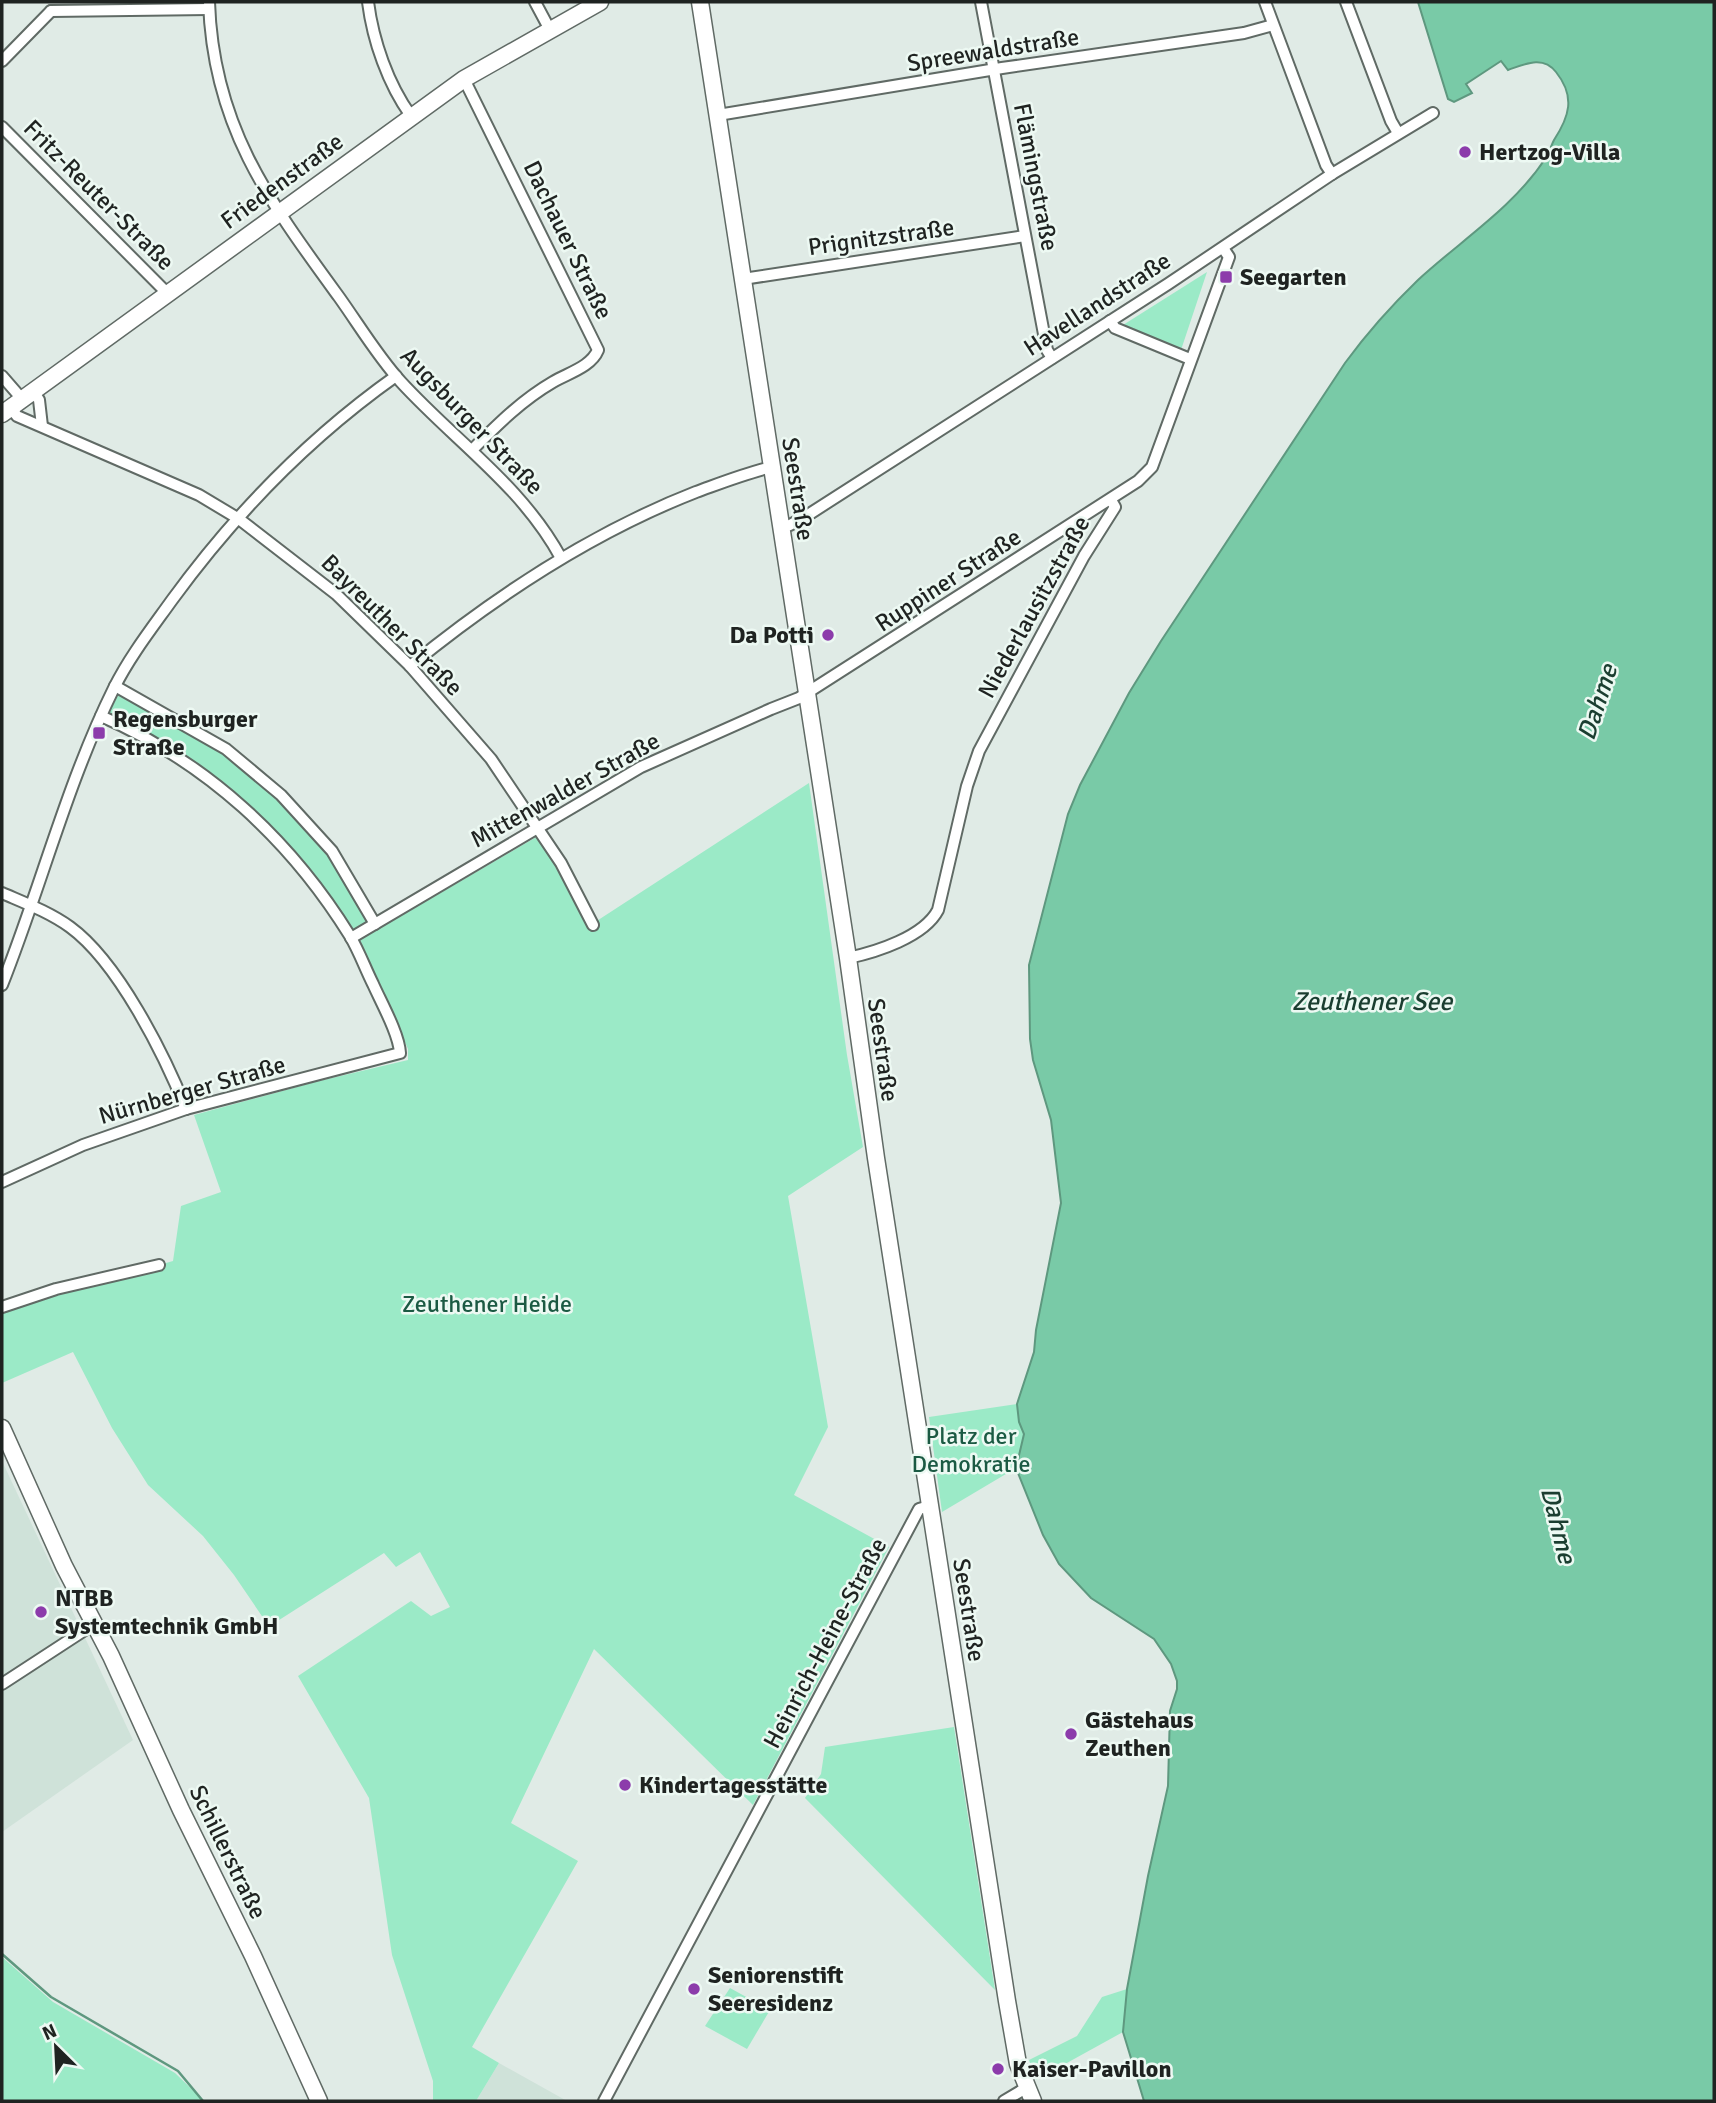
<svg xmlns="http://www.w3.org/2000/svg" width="1716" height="2103" font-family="Signika,sans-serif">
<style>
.built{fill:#cfe2d9}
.green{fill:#9beac7}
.water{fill:#79caa7;stroke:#5e987f;stroke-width:2}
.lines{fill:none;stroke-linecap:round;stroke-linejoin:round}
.stream{stroke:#5e987f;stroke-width:2.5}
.street-casing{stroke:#606a65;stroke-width:14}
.secondary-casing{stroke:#606a65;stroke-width:19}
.street{stroke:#fff;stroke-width:10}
.secondary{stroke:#fff;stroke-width:16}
.poi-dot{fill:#8c3cab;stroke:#edf9f3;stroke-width:2.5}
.labels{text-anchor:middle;stroke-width:5;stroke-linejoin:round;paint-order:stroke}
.street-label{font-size:24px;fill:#1f2321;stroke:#edf9f3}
.poi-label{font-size:24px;font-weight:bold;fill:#1f2321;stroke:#edf9f3;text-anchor:start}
.park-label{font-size:24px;fill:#1b5a43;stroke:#edf9f3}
.water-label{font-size:26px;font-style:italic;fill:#1a3e30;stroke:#edf9f3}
</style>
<rect width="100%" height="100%" fill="#e0ebe6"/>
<g class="built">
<polygon points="2,1461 133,1740 2,1832"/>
<polygon points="499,2063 567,2101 476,2101"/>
</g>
<g class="green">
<polygon points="1207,272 1181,350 1123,325"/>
<polygon points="119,693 200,737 237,762 270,791 301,822 329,855 368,921 361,928 352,930 309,869 278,834 223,782 109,713"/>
<polygon points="809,783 847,1055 863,1147 788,1196 828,1427 794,1495 889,1547 753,1805 594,1649 511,1823 578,1861 472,2047 499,2063 476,2101 433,2101 433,2081 392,1955 369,1798 298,1676 411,1601 431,1616 450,1607 420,1552 396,1567 384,1553 276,1622 268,1625 234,1575 203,1536 148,1485 112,1428 73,1352 2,1383 2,1312 20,1305 173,1261 181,1206 221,1192 194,1115 315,1082 408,1060 408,1049 360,940 538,836 589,926"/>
<polygon points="1017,1404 1019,1422 1024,1434 1016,1468 942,1512 929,1417"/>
<polygon points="954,1727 995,1990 805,1798 821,1774 825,1747"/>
<polygon points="2,1957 53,2002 175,2073 204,2101 2,2101"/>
<polygon points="730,1988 770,2010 747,2049 705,2026"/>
<polygon points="1127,1989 1123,2032 1036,2080 1029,2060 1077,2036 1102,1997"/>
</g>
<path class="water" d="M1418 2H1714V2101H1144L1123 2032 1127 1989 1148 1876 1168 1786 1170 1711 1177 1689V1681L1171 1664 1154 1639 1091 1598 1059 1564 1043 1535 1016 1468 1024 1434 1019 1422 1017 1404 1034 1352 1036 1330 1061 1203 1051 1120 1033 1060 1030 1039 1029 965 1068 814 1080 785 1129 693 1161 641 1345 363C1367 333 1391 306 1418 280 1460 241 1513 208 1545 159 1549 153 1551 146 1554 140 1569 117 1576 97 1556 72 1543 55 1525 64 1508 70L1501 61 1466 84 1472 93 1454 102 1448 99Z"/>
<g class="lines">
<polyline class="stream" points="2,1954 51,1997 178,2071 203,2101"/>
<defs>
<g id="street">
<path d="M209 2C213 126 269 201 339 297 359 325 378 357 401 382 455 441 522 486 561 558"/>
<path d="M368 2C373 41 388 84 411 116"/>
<polyline points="535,2 550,30"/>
<polyline points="981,2 1047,350 1052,358"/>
<polyline points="1265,2 1326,165 1332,174"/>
<polyline points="1346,2 1391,121 1398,133"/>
<polyline points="51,11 209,9"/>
<polyline points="2,61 51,11"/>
<path d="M464 79 598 350C591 367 568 373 553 382 522 400 498 424 472 450"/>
<polyline points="718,115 1002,68 1244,33 1273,25"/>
<polyline points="2,127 167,293"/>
<polyline points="743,279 1025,236"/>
<polyline points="1110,321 1115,328 1190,359"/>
<polyline points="2,376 22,399"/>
<polyline points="33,391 39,400 42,426"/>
<polyline points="10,407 17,416 199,495 239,519 336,594 410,666 491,759 561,863 593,925"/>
<polyline points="781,527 790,525 811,513 1168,284 1332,174 1433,113"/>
<path d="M410 666C497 595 591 533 696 492 721 483 746 473 772 467"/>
<polyline points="115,686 226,749 281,795 332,851 375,924"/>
<path d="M2 893C25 903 49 912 70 927 118 962 164 1054 186 1109"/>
<polyline points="351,938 641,767 771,709 799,698 1138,481 1152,467 1229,257 1223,248"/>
<path d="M848 958C876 952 924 937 938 910L967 786 979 751 1084 556 1115 507 1111 500"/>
<path d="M2 985C41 887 67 783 114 688 130 656 152 628 172 600 234 515 310 437 396 376"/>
<path d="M2 1182 83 1145 186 1109 400 1053C399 1034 381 1002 373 984 365 968 359 951 350 936 290 839 206 762 101 716"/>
<polyline points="2,1307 56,1289 159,1265"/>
<polyline points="2,1684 94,1624"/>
<polyline points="604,2101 919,1509 929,1506"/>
<polyline points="1004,2101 1026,2088"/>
</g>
<g id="secondary">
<polyline points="700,2 848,958 876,1158 1007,2001 1018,2064 1033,2101"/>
<polyline points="2,414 464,79 600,2"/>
<polyline points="2,1428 64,1566 111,1656 181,1810 253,1956 319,2101"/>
</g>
</defs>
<use href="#street" class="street-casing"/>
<use href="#secondary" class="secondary-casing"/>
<use href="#street" class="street"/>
<use href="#secondary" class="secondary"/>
</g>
<g class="poi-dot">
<circle cx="1465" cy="152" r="7"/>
<rect x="1219" y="270" width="14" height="14" rx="3.5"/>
<circle cx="828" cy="635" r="7"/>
<rect x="92" y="726" width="14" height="14" rx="3.5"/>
<circle cx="41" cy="1612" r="7"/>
<circle cx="1071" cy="1734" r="7"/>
<circle cx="625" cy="1785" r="7"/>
<circle cx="694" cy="1989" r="7"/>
<circle cx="998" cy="2069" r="7"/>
</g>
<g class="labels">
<g class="street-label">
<text transform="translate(993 50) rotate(-9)" y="8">Spreewaldstraße</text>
<text transform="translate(1036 177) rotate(79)" y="8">Flämingstraße</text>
<text transform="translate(282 181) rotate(-36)" y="8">Friedenstraße</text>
<text transform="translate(99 195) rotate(45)" y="8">Fritz-Reuter-Straße</text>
<text transform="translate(881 237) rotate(-8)" y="8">Prignitzstraße</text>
<text transform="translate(568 240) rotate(64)" y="8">Dachauer Straße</text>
<text transform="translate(1097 304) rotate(-33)" y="8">Havellandstraße</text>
<text transform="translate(472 421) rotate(46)" y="8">Augsburger Straße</text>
<text transform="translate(798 489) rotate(81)" y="8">Seestraße</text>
<text transform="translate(948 580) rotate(-33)" y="8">Ruppiner Straße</text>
<text transform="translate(1034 607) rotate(-61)" y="8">Niederlausitzstraße</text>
<text transform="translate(392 625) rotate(45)" y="8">Bayreuther Straße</text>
<text transform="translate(565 790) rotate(-29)" y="8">Mittenwalder Straße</text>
<text transform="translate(883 1050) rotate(82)" y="8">Seestraße</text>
<text transform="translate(192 1090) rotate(-16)" y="8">Nürnberger Straße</text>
<text transform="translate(969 1610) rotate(81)" y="8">Seestraße</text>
<text transform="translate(825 1643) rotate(-62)" y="8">Heinrich-Heine-Straße</text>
<text transform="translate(228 1852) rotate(64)" y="8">Schillerstraße</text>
</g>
<g class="poi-label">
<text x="1479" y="160">Hertzog-Villa</text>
<text x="1240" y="285">Seegarten</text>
<text x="814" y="643" text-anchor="end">Da Potti</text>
<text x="113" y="727">Regensburger<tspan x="113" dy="28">Straße</tspan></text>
<text x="55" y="1606">NTBB<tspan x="55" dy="28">Systemtechnik GmbH</tspan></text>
<text x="1085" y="1728">Gästehaus<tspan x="1085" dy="28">Zeuthen</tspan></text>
<text x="639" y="1793">Kindertagesstätte</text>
<text x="708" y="1983">Seniorenstift<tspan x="708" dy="28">Seeresidenz</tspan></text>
<text x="1012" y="2077">Kaiser-Pavillon</text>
</g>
<g class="park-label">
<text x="487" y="1312">Zeuthener Heide</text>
<text x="971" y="1444">Platz der<tspan x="971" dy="28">Demokratie</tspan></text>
</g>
<g class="water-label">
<text transform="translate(1597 702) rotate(-72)" y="9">Dahme</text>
<text x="1372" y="1010">Zeuthener See</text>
<text transform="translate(1559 1525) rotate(76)" y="9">Dahme</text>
</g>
</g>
<rect width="1716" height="2103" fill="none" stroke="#1f2321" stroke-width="7"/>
<g transform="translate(56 2047) rotate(336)" stroke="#edf9f3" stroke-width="5" paint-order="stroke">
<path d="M0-5L12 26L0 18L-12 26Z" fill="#1f2321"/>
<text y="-10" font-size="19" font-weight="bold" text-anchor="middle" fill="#1f2321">N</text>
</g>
</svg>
